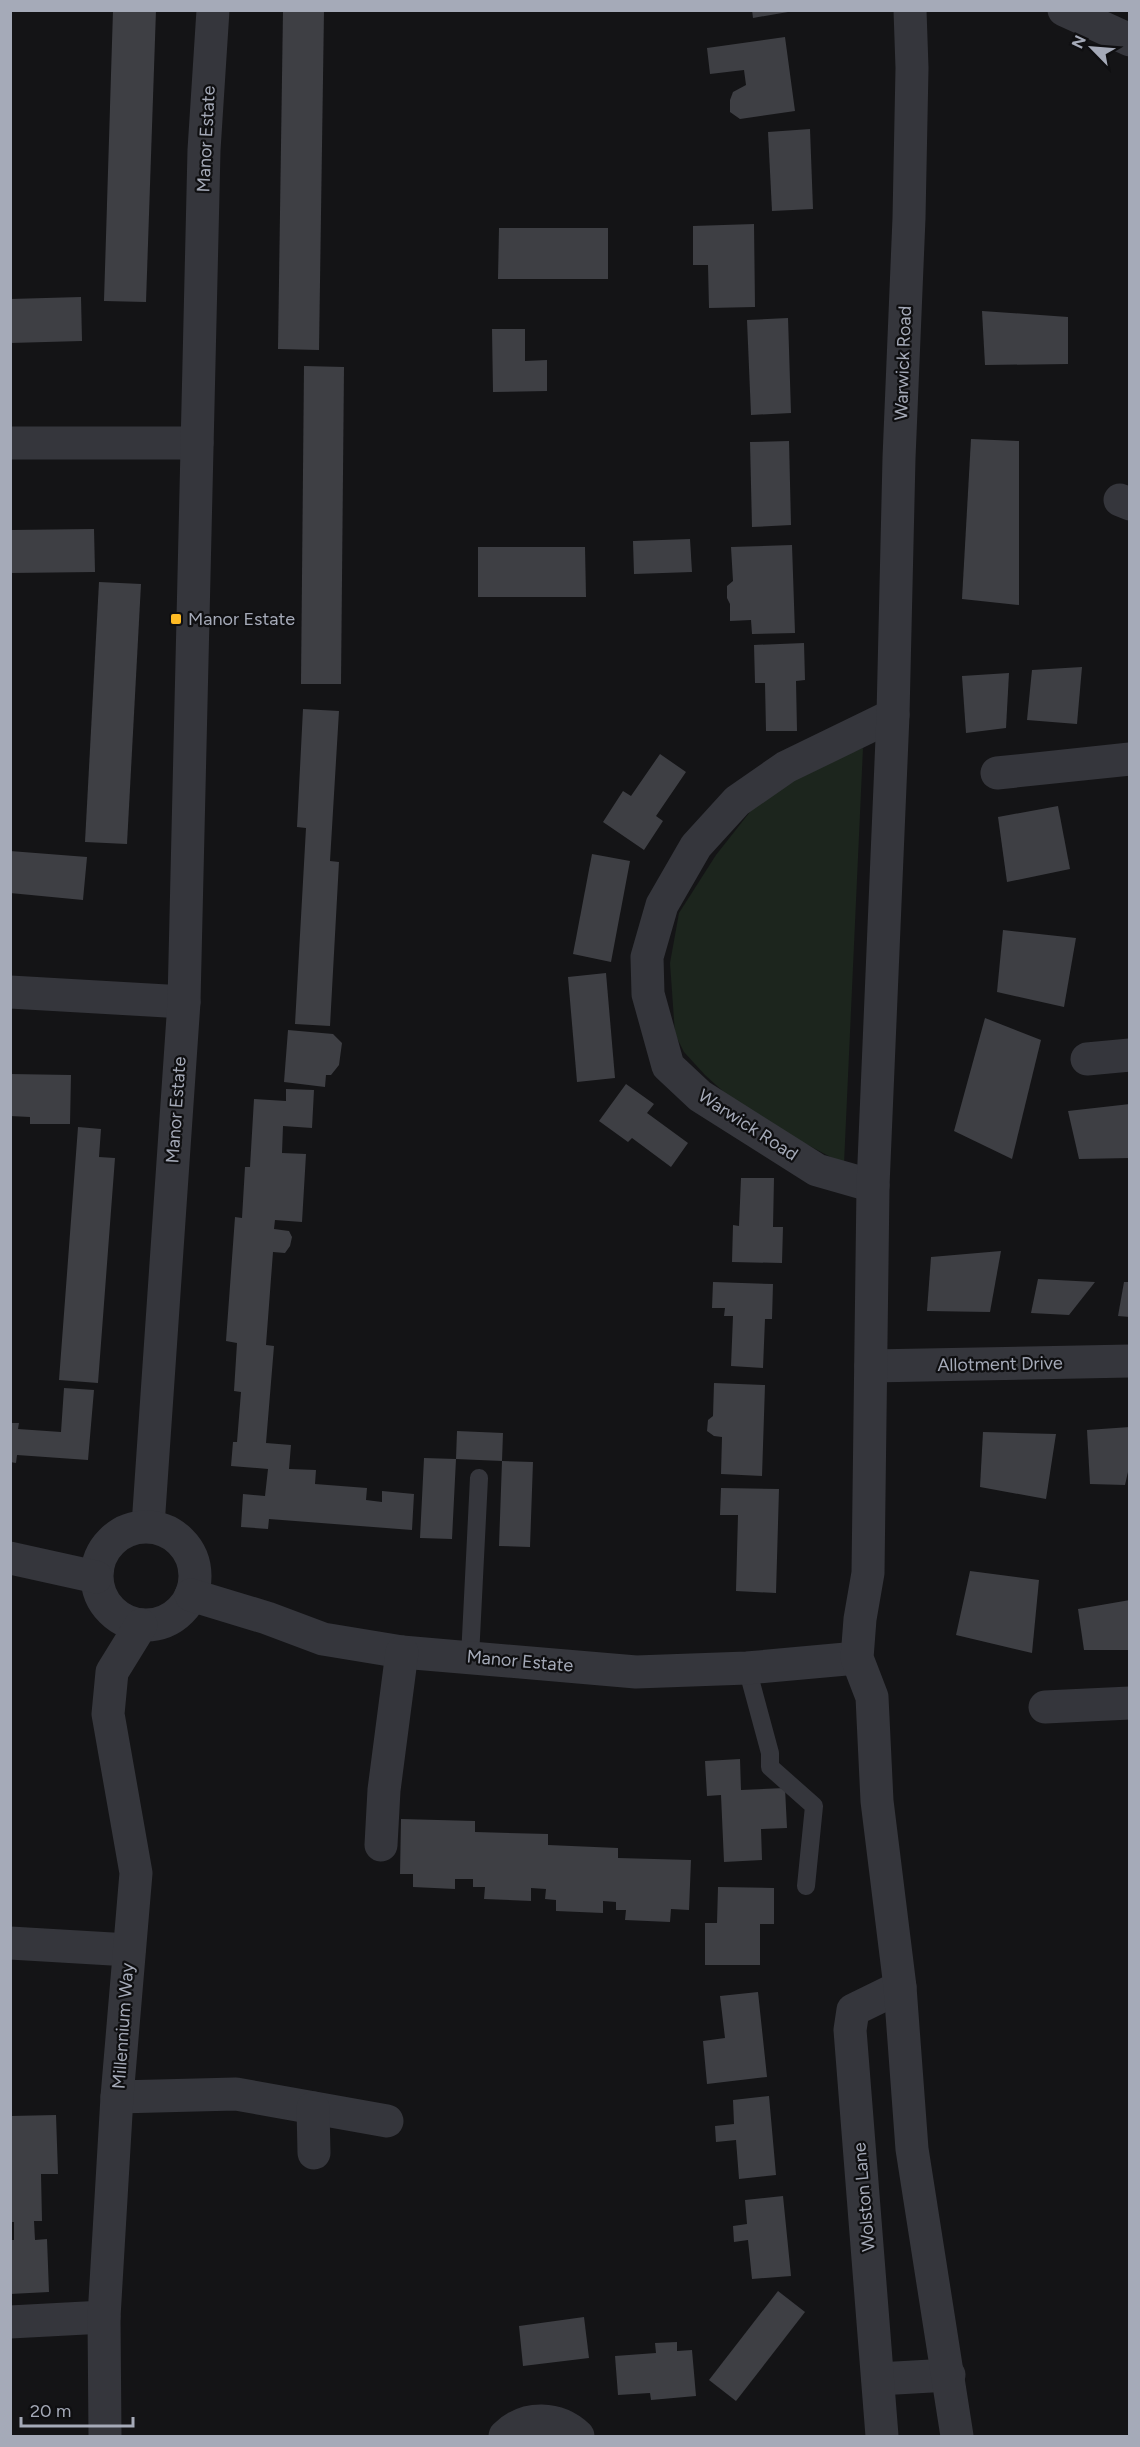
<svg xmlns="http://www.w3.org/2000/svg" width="1140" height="2447" font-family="Figtree,sans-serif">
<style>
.green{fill:#1c251d}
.building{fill:#3e3f44}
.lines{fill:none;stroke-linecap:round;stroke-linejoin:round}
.service{stroke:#35363c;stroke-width:18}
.minor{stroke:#35363c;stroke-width:33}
.tertiary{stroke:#35363c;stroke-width:33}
.poi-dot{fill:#ffbb24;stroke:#0f0f11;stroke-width:2}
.labels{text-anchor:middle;stroke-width:4.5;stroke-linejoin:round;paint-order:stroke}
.street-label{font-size:18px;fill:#a5aab8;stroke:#0f0f11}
.poi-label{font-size:18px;fill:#a5aab8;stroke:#0f0f11;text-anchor:start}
</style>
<rect width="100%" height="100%" fill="#141416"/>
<polygon class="green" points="863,748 844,1164 747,1113 705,1075 684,1052 675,1034 670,963 679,913 716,855 757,803 789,778"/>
<g class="building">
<polygon points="113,10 156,10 146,302 104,301"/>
<polygon points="283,10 324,10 319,350 278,349"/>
<polygon points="752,10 788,10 788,12 753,18"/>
<polygon points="785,37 795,111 740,119 730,112 730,100 733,92 746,85 744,70 710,74 707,48"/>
<polygon points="810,129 813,209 772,211 768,132"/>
<polygon points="754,224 755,307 709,308 708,265 693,265 693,226"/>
<polygon points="499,228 608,228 608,279 498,279"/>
<polygon points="81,297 82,341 10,343 10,299"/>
<polygon points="982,311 1068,317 1068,364 985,365"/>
<polygon points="788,318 791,413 751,415 747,320"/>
<polygon points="492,329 525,329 525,361 547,360 547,391 493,392"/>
<polygon points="304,366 344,367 341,684 301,684"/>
<polygon points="971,439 1019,441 1019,605 962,599"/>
<polygon points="789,441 791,525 752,527 750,442"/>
<polygon points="94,529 95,572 10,573 10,530"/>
<polygon points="690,539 692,572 634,574 633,541"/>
<polygon points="792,545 795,633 752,634 751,620 730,621 730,604 727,598 727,586 733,581 731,547"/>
<polygon points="478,547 585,547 586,597 478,597"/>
<polygon points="99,582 141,584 127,844 85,842"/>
<polygon points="804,643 805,680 796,681 797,731 766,731 765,683 755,683 754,645"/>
<polygon points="1082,667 1077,724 1027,720 1032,670"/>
<polygon points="1009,673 1006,728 966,733 962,676"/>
<polygon points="303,709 339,711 330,861 339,862 330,1026 295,1024 306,828 297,827"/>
<polygon points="660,754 686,772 656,816 663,821 644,850 603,822 623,791 631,796"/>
<polygon points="1058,806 1070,869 1007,882 998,817"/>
<polygon points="10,851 87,857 83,900 10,893"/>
<polygon points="592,854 630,861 611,962 573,954"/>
<polygon points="1003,930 1076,938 1064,1007 997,992"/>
<polygon points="606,973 615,1078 577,1082 568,977"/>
<polygon points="985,1018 1041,1040 1012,1159 954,1131"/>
<polygon points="288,1030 333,1034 342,1043 339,1065 331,1075 326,1075 325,1087 284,1082"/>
<polygon points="10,1074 71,1075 70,1124 30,1124 30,1117 10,1116"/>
<polygon points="626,1084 654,1104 647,1113 688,1143 671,1167 632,1138 628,1142 599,1121"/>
<polygon points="286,1089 314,1090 312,1128 283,1126 282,1153 306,1154 302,1222 275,1220 274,1229 289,1231 292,1237 290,1246 285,1253 273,1252 266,1345 274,1346 266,1443 291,1445 289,1469 316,1470 315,1484 367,1488 366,1500 382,1502 382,1491 414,1494 412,1530 269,1519 268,1529 241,1527 243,1494 265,1496 268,1469 231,1466 233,1442 237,1442 241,1392 234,1391 237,1343 226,1341 235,1217 242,1218 245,1167 250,1167 254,1099 286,1101"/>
<polygon points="1130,1104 1130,1158 1079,1159 1068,1111"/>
<polygon points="78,1127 101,1129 99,1157 115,1158 98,1383 59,1380"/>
<polygon points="741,1178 774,1178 773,1227 783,1227 782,1263 732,1262 733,1225 739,1226"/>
<polygon points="1001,1251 990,1312 927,1311 931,1257"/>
<polygon points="1038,1279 1095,1282 1069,1315 1031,1313"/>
<polygon points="713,1282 773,1284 772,1319 765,1319 763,1368 731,1366 733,1316 724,1316 725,1308 712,1308"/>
<polygon points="1124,1282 1130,1282 1130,1317 1118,1316"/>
<polygon points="714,1383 765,1385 762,1476 721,1474 722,1437 714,1436 707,1431 708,1420 713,1416"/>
<polygon points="64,1388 94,1390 88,1460 17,1455 16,1463 10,1462 10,1423 19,1423 18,1429 61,1432"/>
<polygon points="1130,1427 1130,1463 1125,1485 1090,1484 1087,1430"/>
<polygon points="457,1431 503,1433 502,1461 533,1462 530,1547 499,1546 502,1461 456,1459 452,1539 420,1538 424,1458 456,1459"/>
<polygon points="983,1432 1056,1434 1046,1499 980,1487"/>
<polygon points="721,1488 779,1489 776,1593 736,1591 738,1515 720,1515"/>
<polygon points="970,1571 1039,1580 1032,1653 956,1635"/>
<polygon points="1130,1600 1130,1650 1084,1650 1078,1609"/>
<polygon points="740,1759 741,1790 785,1788 787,1828 761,1829 762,1860 724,1862 721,1795 707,1796 705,1761"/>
<polygon points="401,1819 475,1821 475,1832 548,1834 548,1845 618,1848 618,1858 691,1860 689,1910 671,1909 670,1922 625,1920 626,1910 616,1910 616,1902 603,1901 603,1913 556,1911 556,1900 545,1899 546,1889 531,1888 531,1901 484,1899 485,1887 473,1887 473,1879 455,1879 455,1889 413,1887 413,1874 400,1874"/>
<polygon points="718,1887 774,1888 774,1924 760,1924 760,1965 705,1965 705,1923 717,1923"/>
<polygon points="758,1992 767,2077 707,2084 703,2041 725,2038 720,1996"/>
<polygon points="769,2096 776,2175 739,2179 736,2140 716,2142 715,2126 734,2124 733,2100"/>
<polygon points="56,2115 58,2174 41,2174 42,2221 34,2221 35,2240 47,2239 49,2292 10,2294 10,2240 14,2240 14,2222 10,2222 10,2116"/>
<polygon points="783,2196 791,2276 752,2279 748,2240 734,2242 733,2226 747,2224 745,2200"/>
<polygon points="778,2291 805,2312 736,2401 709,2380"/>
<polygon points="584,2317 589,2358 523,2366 519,2326"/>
<polygon points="677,2342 677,2351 692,2350 696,2396 651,2400 650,2393 618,2395 615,2356 656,2353 655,2343"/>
</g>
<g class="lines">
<g class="service">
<polyline points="470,1657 479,1478"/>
<polyline points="747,1668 770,1753 770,1767 814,1806 806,1886"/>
</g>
<g class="minor">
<polyline points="1064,10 1130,40"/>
<polyline points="10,443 197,443"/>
<polyline points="1120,500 1130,504"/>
<polyline points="997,773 1130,759"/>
<polyline points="10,992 184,1002"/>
<polyline points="1087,1059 1130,1055"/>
<polyline points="873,1186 817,1170 700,1096 668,1066 648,994 647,957 662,905 696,846 737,801 786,767 893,715"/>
<polyline points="871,1366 1130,1361"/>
<polyline points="148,1526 184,1002 204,150 213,10"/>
<circle cx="146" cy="1576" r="49"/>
<polyline points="10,1558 96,1577"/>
<polyline points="191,1595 267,1618 323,1639 402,1652 636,1672 747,1668 857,1658"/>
<polyline points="1045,1707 1130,1703"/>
<polyline points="381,1845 384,1790 402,1652"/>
<polyline points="10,1943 129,1950"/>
<polyline points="117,2097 236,2094 387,2121"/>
<polyline points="313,2108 314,2153"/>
<polyline points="10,2322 104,2317"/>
<polyline points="878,2379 949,2375"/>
<polyline points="105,2436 104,2317 117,2097 136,1873 108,1714 112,1672 141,1625"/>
<path d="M505 2436C526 2415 558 2417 578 2436"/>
<polyline points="882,2436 850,2030 853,2010 900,1987"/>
</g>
<polyline class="tertiary" points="910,10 912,68 909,218 899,458 893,715 873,1186 868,1573 860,1619 857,1658 872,1697 877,1801 900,1987 912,2149 957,2436"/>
</g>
<rect class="poi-dot" x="170" y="613" width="12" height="12" rx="3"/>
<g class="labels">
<g class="street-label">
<text transform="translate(206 139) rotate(-87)" y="6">Manor Estate</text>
<text transform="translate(903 363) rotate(-88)" y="6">Warwick Road</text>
<text transform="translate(176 1110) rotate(-86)" y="6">Manor Estate</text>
<text transform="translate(748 1125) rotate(33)" y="6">Warwick Road</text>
<text transform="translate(1000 1364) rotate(-1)" y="6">Allotment Drive</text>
<text transform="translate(520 1661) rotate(5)" y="6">Manor Estate</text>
<text transform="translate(123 2026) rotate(-86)" y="6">Millennium Way</text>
<text transform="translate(864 2197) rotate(-95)" y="6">Wolston Lane</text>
</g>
<g class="poi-label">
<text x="188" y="625">Manor Estate</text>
</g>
</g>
<rect width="1140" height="2447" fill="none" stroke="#a5aab8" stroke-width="24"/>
<g transform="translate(1092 48) rotate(295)" stroke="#0f0f11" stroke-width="4.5" paint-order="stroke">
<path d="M0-4.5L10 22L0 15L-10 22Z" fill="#a5aab8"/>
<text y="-9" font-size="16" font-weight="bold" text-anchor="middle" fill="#a5aab8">N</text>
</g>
<path d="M21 2417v9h112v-9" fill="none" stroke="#a5aab8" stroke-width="3"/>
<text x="30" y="2417" font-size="18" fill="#a5aab8" stroke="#0f0f11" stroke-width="4.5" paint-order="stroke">20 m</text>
</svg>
